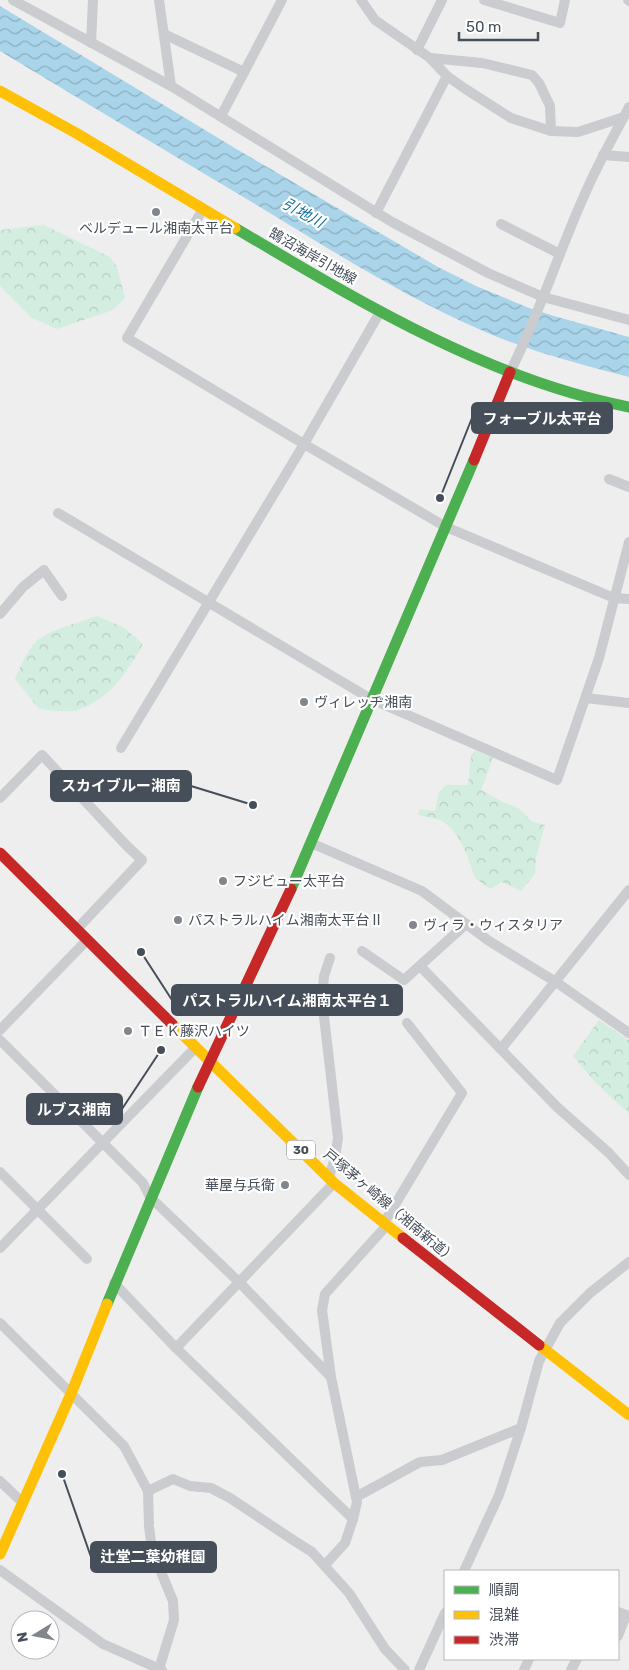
<svg xmlns="http://www.w3.org/2000/svg" width="629" height="1670" font-family="Rubik,'Noto Sans JP',sans-serif">
<style>
.forest{fill:url(#forest-crowns)}
.water{fill:url(#water-waves)}
.lines{fill:none;stroke-linecap:round;stroke-linejoin:round}
.street{stroke:#cacccf;stroke-width:10}
.fast{stroke:#4caf50;stroke-width:11}
.slow{stroke:#ffc107;stroke-width:11}
.jam{stroke:#c62828;stroke-width:11}
.poi-dot{fill:#81868d;stroke:#fff;stroke-width:2}
.labels{text-anchor:middle;stroke-width:4.5;stroke-linejoin:round;paint-order:stroke}
.shield{fill:#fff;stroke:#7e838b;stroke-width:1}
.shield-label{font-size:12px;font-weight:bold;fill:#464e59}
.poi-label{font-size:14px;fill:#464e59;stroke:#fff;text-anchor:start}
.street-label{font-size:14px;fill:#464e59;stroke:#fff}
.water-label{font-size:15px;font-style:italic;fill:#1271a0;stroke:#fff}
.leader{fill:none;stroke:#464e59;stroke-width:2}
.callout-dot{fill:#464e59;stroke:#fff;stroke-width:2}
.callout{fill:#464e59;stroke:#464e59;stroke-width:2}
.callout-label{font-size:15px;text-anchor:middle;font-weight:bold;fill:#fff}
</style>
<defs>
<pattern id="forest-crowns" width="20" height="18" patternUnits="userSpaceOnUse" patternTransform="scale(1.25)"><rect width="20" height="18" fill="#d3ede0"/><path d="M2 6a3 3 0 1 1 6 0M12 15a3 3 0 1 1 6 0" fill="none" stroke="#b6cdc2"/></pattern>
<pattern id="water-waves" width="16" height="10" patternUnits="userSpaceOnUse" patternTransform="scale(1.25)"><rect width="16" height="10" fill="#a9d4e9"/><path d="M0 5q4-4 8 0t8 0" fill="none" stroke="#8baec0"/></pattern>
</defs>
<rect width="100%" height="100%" fill="#efeeee"/>
<g class="forest">
<polygon points="44,225 110,257 117,267 125,298 113,310 57,329 32,318 0,286 0,230"/>
<path d="M97 616 123 627 143 644C128 672 109 699 78 710 69 713 49 710 39 709L15 679C20 668 29 646 39 639 52 629 81 622 97 616Z"/>
<path d="M475 750 493 758 481 790 503 802 518 808 533 822 545 825 536 857 535 874 521 891 502 882 490 889 475 878C468 858 462 836 445 823 438 818 426 817 418 815L420 809 435 811 439 792 446 785H468L471 755Z"/>
<polygon points="599,1020 629,1040 629,1114 595,1082 573,1056"/>
</g>
<path class="water" d="M0 6 233 147 438 267 476 286 529 308 554 316 629 337V377C579 364 528 351 481 330 400 295 325 246 250 201 166 151 83 101 0 51Z"/>
<g class="lines">
<g class="street">
<polyline points="13,0 171,86 392,222 488,273 543,297 629,320"/>
<polyline points="159,0 171,86"/>
<polyline points="361,0 375,20 430,58 447,76 464,88 511,118 551,131 578,132 624,117"/>
<polyline points="484,0 560,23 565,0"/>
<polyline points="628,0 629,1"/>
<polyline points="164,34 244,72"/>
<polyline points="91,43 93,0"/>
<polyline points="417,50 442,0"/>
<polyline points="430,58 482,63 532,75 539,83 550,106 551,131"/>
<polyline points="221,116 282,0"/>
<polyline points="603,155 629,157"/>
<polyline points="203,209 127,338 304,444 446,527 614,598 629,599"/>
<polyline points="376,213 447,76"/>
<polyline points="501,224 560,254"/>
<path d="M510 372C539 315 558 254 584 196 597 165 614 136 629 107"/>
<polyline points="609,479 629,487"/>
<polyline points="58,513 371,699 557,780 599,658 629,542"/>
<polyline points="0,614 23,587 44,570 62,596"/>
<polyline points="586,698 629,703"/>
<polyline points="121,748 304,444 380,312"/>
<polyline points="0,798 42,755 127,846 142,860 77,929"/>
<polyline points="311,843 422,891 489,941 556,982 629,1033"/>
<polyline points="362,951 404,980 466,924"/>
<polyline points="420,966 557,1107 609,1153 629,1175"/>
<polyline points="0,1030 87,940"/>
<polyline points="0,1040 143,1183 150,1197 240,1283 331,1377"/>
<polyline points="501,1049 629,890"/>
<polyline points="0,1172 87,1259"/>
<polyline points="329,1177 335,1158 338,1138 322,999 324,976 330,958"/>
<polyline points="384,1223 462,1093 407,1023"/>
<polyline points="0,1248 196,1047"/>
<polyline points="114,1283 176,1348 353,1519"/>
<polyline points="0,1323 124,1446 148,1491 149,1526 152,1550 173,1601 174,1620 159,1669"/>
<polyline points="176,1348 334,1183"/>
<polyline points="0,1481 22,1502"/>
<polyline points="148,1491 173,1479 190,1486 211,1488 230,1498 293,1540 312,1552 349,1593 385,1649 405,1670"/>
<polyline points="356,1497 420,1462 442,1460 521,1428"/>
<polyline points="325,1565 345,1543 353,1519 357,1502 331,1377 322,1310 325,1294 387,1225"/>
<polyline points="0,1570 103,1644 162,1670"/>
<polyline points="464,1571 499,1495 521,1428 539,1361 560,1323 590,1293 629,1262"/>
<polyline points="618,1612 626,1615 618,1636"/>
<polyline points="419,1670 445,1613"/>
<polyline points="524,1670 529,1659"/>
<polyline points="571,1670 577,1659"/>
</g>
<g class="fast">
<path d="M235 228C357 300 488 380 629 407"/>
<polyline points="291,889 474,460"/>
<polyline points="107,1304 198,1087"/>
</g>
<g class="slow">
<polyline points="0,91 76,133 235,228"/>
<polyline points="172,1024 334,1183 403,1238"/>
<polyline points="539,1345 629,1415"/>
<polyline points="0,1554 71,1394 107,1304"/>
</g>
<g class="jam">
<polyline points="474,460 510,372"/>
<polyline points="0,853 172,1024"/>
<polyline points="198,1087 291,889"/>
<polyline points="403,1238 539,1345"/>
</g>
</g>
<g class="poi-dot">
<circle cx="156" cy="212" r="5"/>
<circle cx="304" cy="702" r="5"/>
<circle cx="223" cy="881" r="5"/>
<circle cx="178" cy="920" r="5"/>
<circle cx="413" cy="925" r="5"/>
<circle cx="128" cy="1031" r="5"/>
<circle cx="285" cy="1185" r="5"/>
</g>
<g class="labels">
<rect class="shield" x="287" y="1140.5" width="28" height="19" rx="4"/>
<g class="shield-label">
<text x="301" y="1154">30</text>
</g>
<g class="poi-label">
<text x="156" y="233" text-anchor="middle">ベルデュール湘南太平台</text>
<text x="314" y="707">ヴィレッヂ湘南</text>
<text x="233" y="886">フジビュー太平台</text>
<text x="188" y="925">パストラルハイム湘南太平台Ⅱ</text>
<text x="423" y="930">ヴィラ・ウィスタリア</text>
<text x="138" y="1036">ＴＥＫ藤沢ハイツ</text>
<text x="275" y="1190" text-anchor="end">華屋与兵衛</text>
</g>
<g class="street-label">
<text transform="translate(313 256) rotate(30)" y="5">鵠沼海岸引地線</text>
<text transform="translate(390 1206) rotate(40)" y="5">戸塚茅ヶ崎線（湘南新道）</text>
</g>
<g class="water-label">
<text transform="translate(303 213) rotate(29)" y="5">引地川</text>
</g>
</g>
<path class="leader" d="M440 498L472 418M253 805L191 786M141 952L172 1000M161 1050L122 1109M62 1474L91 1557"/>
<g class="callout-dot">
<circle cx="440" cy="498" r="5"/>
<circle cx="253" cy="805" r="5"/>
<circle cx="141" cy="952" r="5"/>
<circle cx="161" cy="1050" r="5"/>
<circle cx="62" cy="1474" r="5"/>
</g>
<g class="callout">
<rect x="472" y="403" width="140" height="30" rx="5"/>
<rect x="51" y="771" width="140" height="30" rx="5"/>
<rect x="172" y="985" width="230" height="30" rx="5"/>
<rect x="27" y="1094" width="95" height="30" rx="5"/>
<rect x="91" y="1542" width="125" height="30" rx="5"/>
</g>
<g class="callout-label">
<text x="542" y="424">フォーブル太平台</text>
<text x="121" y="791">スカイブルー湘南</text>
<text x="287" y="1006">パストラルハイム湘南太平台１</text>
<text x="74" y="1115">ルブス湘南</text>
<text x="153" y="1562">辻堂二葉幼稚園</text>
</g>
<rect x="444" y="1570" width="175" height="90" fill="#ffffff" stroke="#b5b8bd"/>
<rect x="454" y="1586" width="25" height="8" fill="#4caf50" stroke="#b5b8bd"/>
<text x="489" y="1595" font-size="15" fill="#464e59">順調</text>
<rect x="454" y="1611" width="25" height="8" fill="#ffc107" stroke="#b5b8bd"/>
<text x="489" y="1620" font-size="15" fill="#464e59">混雑</text>
<rect x="454" y="1636" width="25" height="8" fill="#c62828" stroke="#b5b8bd"/>
<text x="489" y="1645" font-size="15" fill="#464e59">渋滞</text>
<g transform="translate(35 1635) rotate(260)"><circle r="24" fill="#ffffff" stroke="#b5b8bd"/>
<path d="M0-4L9 19L0 12L-9 19Z" fill="#81868d"/>
<text y="-8" font-size="14" font-weight="bold" text-anchor="middle" fill="#464e59">N</text>
</g>
<path d="M459 32v8h79v-8" fill="none" stroke="#464e59" stroke-width="2.5"/>
<text x="466" y="32" font-size="15" fill="#464e59" stroke="#ffffff" stroke-width="4" paint-order="stroke">50 m</text>
</svg>
